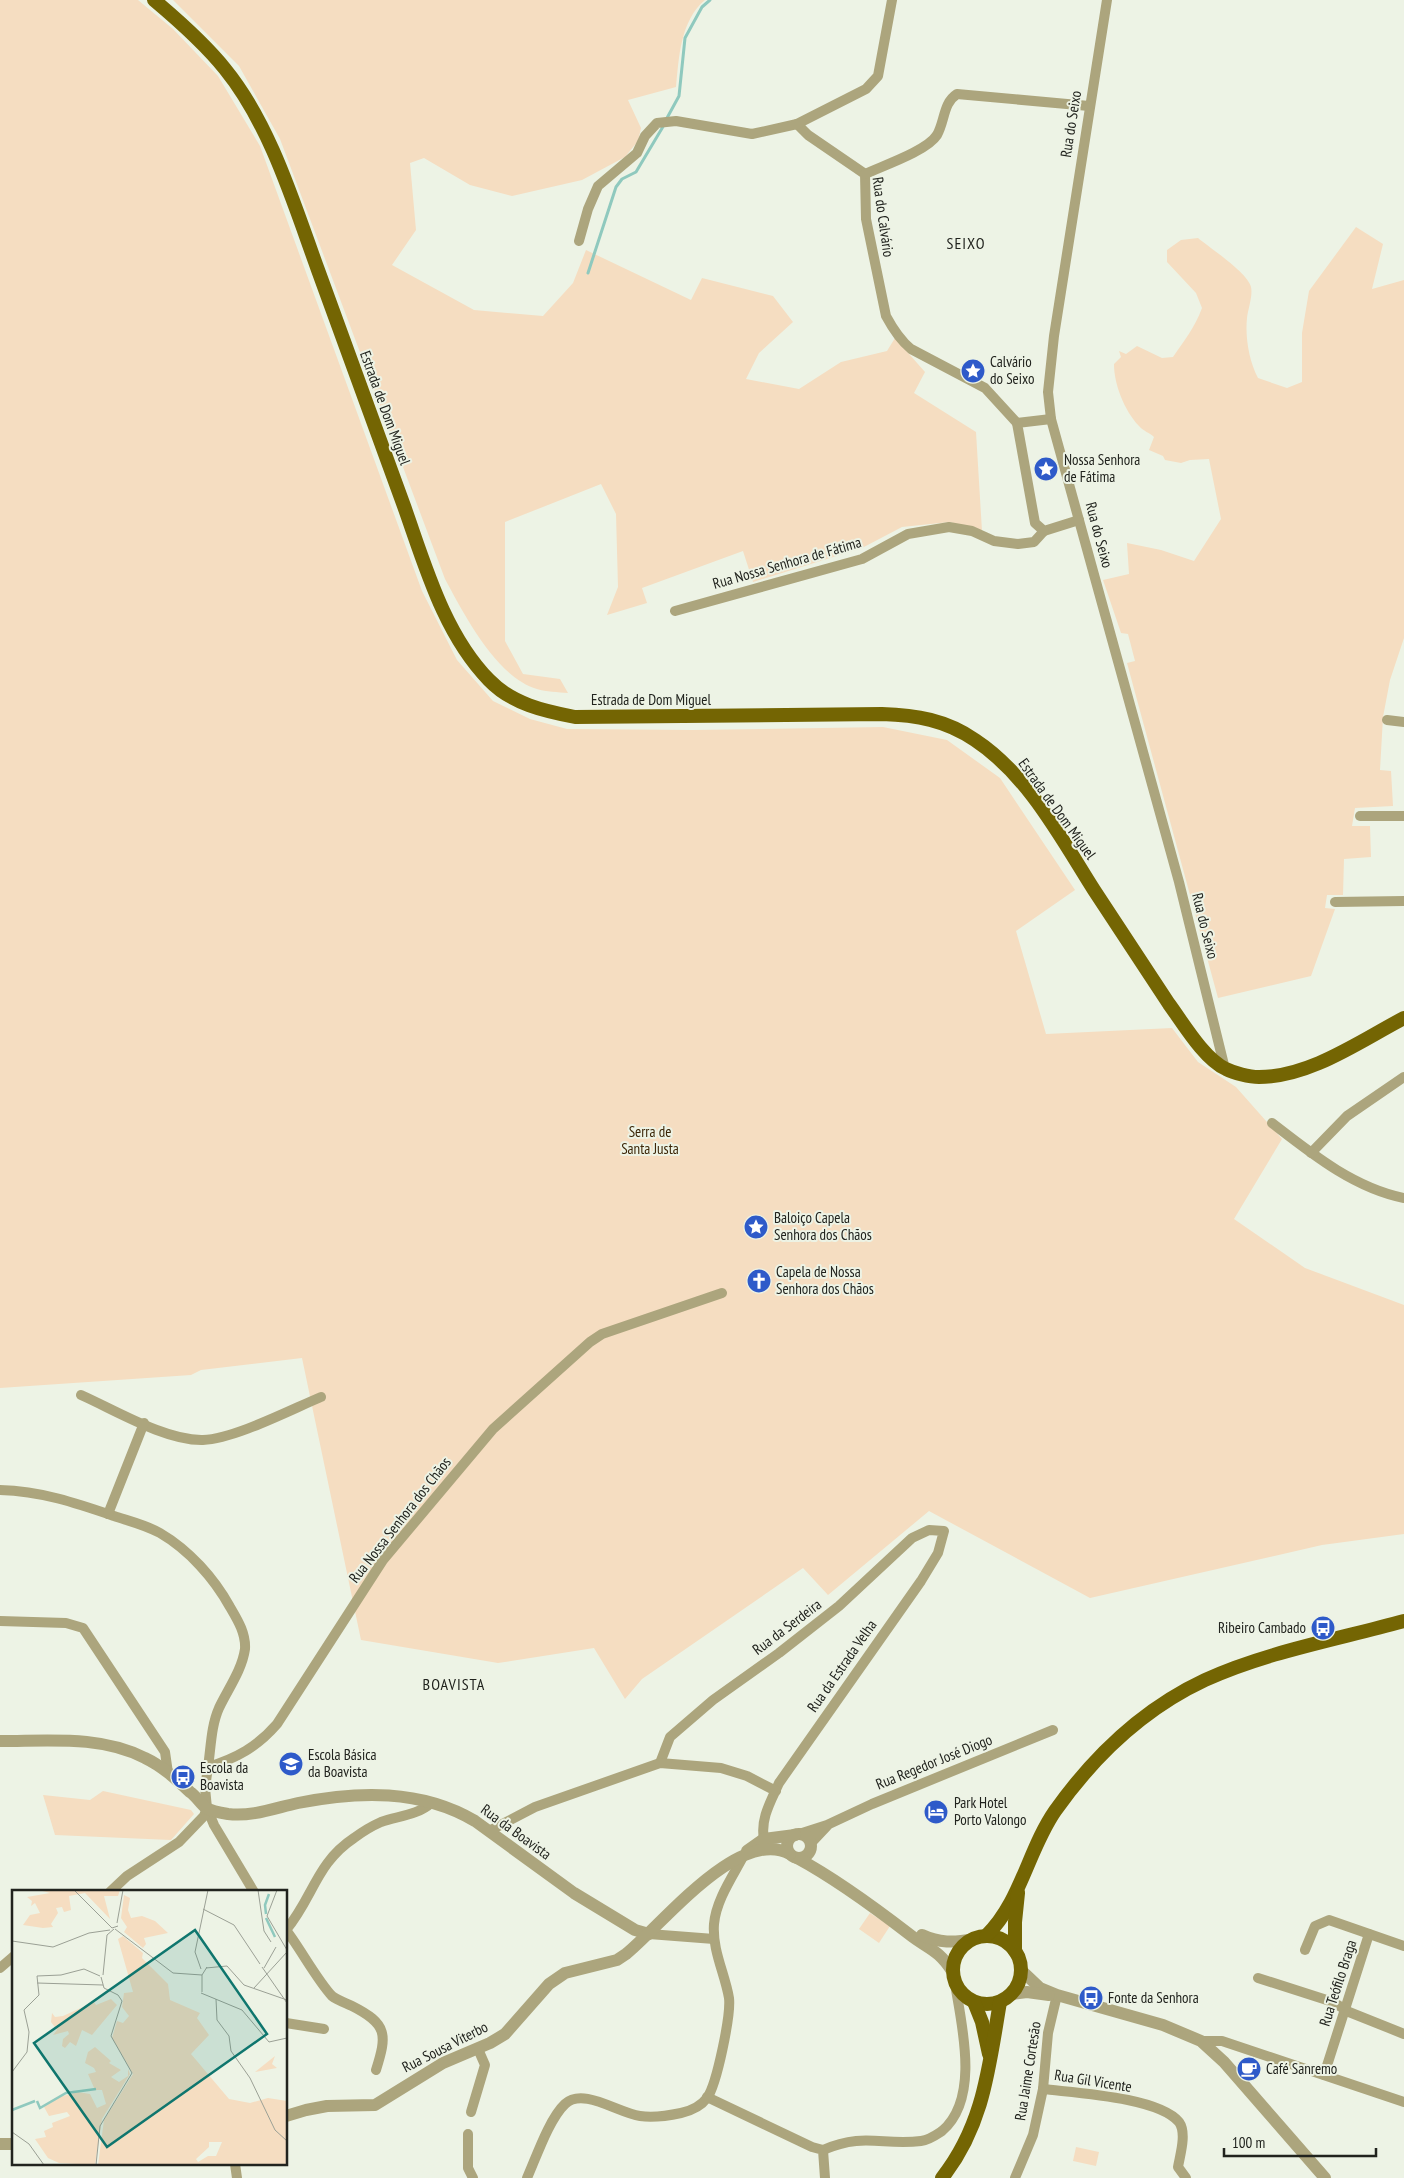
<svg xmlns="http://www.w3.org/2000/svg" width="1404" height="2178" font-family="'PT Sans Narrow',sans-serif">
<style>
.green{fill:#f5ddc1}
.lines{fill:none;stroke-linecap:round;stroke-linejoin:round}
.stream{stroke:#8fc9be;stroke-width:3}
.minor{stroke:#aca57d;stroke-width:10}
.tertiary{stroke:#aca57d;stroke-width:12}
.primary{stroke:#746503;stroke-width:14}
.labels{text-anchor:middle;stroke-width:4;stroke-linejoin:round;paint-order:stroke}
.street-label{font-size:15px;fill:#21231e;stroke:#edf3e5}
.poi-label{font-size:15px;fill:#21231e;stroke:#edf3e5;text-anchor:start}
.park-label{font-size:15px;fill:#3c2607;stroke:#edf3e5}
.neighbourhood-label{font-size:16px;letter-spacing:1px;fill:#21231e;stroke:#edf3e5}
.inset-river{fill:none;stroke:#8fc9be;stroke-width:2.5}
.inset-road{fill:none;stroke:#9ba095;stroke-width:1}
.view{fill:#0f766e;fill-opacity:0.15;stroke:#0f766e;stroke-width:2.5}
.inset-edge{fill:none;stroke:#21231e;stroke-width:2.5}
</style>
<rect width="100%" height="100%" fill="#edf3e5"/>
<g class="green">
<polygon points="0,0 138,0 173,29 218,76 260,146 422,591 457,660 493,701 530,719 567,729 693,730 883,727 947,740 1000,778 1075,890 1016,931 1046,1034 1172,1028 1198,1062 1236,1087 1282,1139 1234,1219 1305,1268 1404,1305 1404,1534 1322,1545 1090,1598 929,1511 828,1595 803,1568 642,1679 625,1699 594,1648 498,1663 361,1640 302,1358 201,1370 191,1375 0,1388"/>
<path d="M173 0H705C680 21 679 58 676 87L628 100 641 128 638 141 625 157 582 180 512 196 470 185 424 158 410 163 416 230 392 265 474 310 543 316 573 283 586 250 691 300 702 278 773 296 793 322 759 353 746 379 799 389 841 362 887 351 895 338 925 372 914 393 976 432 982 531 950 522 902 527 862 548 753 582 743 551 642 588 647 603 607 615 618 587 616 514 601 484 505 522V641L523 674 560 679 568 693C558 692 546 692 537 689 496 677 464 614 445 579L280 139 239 66Z"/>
<path d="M1356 227 1383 244 1372 289 1404 280V638L1390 680 1383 717 1380 770 1391 771 1393 806 1355 808 1352 826H1370L1371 857 1344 859 1343 895H1327L1325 908 1335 909 1311 976 1218 998 1127 663 1135 661 1128 634 1121 633 1103 580 1129 574 1127 543 1161 550 1194 561 1221 519 1209 459 1190 460 1181 463 1165 460 1163 456 1149 450 1154 437C1150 433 1143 431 1139 426 1124 410 1114 384 1114 364L1121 357 1119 351 1126 354 1137 346 1162 358 1173 357C1184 341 1195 327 1202 308L1196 293 1167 262V250L1181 240 1198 238C1210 248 1248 273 1251 287 1253 296 1248 309 1247 318 1245 337 1249 361 1258 378L1287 388 1302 382V333L1309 291Z"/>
<polygon points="103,1791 191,1810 194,1814 171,1840 55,1835 43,1795 90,1800"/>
<polygon points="870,1913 890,1926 879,1943 859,1929"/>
<polygon points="1076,2147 1099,2152 1096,2166 1073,2161"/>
</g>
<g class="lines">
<g class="stream">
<polyline points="667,118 679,96 685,38 702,7 710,0"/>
<polyline points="588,273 616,187 622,179 636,172 664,125"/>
</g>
<g class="minor">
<polyline points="1107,0 1054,336 1048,392 1051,419 1179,882 1225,1069"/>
<path d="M797 124 808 135 865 174 866 219 886 316C893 329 900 340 911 349L985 388 1017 423"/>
<path d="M865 174C882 166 927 151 937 135 945 121 943 103 957 94L1089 106"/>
<polyline points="579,241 588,209 598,186 637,153 645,136 657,123 676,121 752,134 797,124 866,89 878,76 892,0"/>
<polyline points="1051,419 1017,423 1035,523 1044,531 1079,520"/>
<polyline points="675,611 862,559 908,534 949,527 972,531 994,541 1018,544 1034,542 1044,531"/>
<polyline points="1387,720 1404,722"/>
<polyline points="1360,816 1404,816"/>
<polyline points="1335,902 1404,901"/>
<path d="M1272 1123C1312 1154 1354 1188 1404 1198"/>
<polyline points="1311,1153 1347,1116 1404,1077"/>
<path d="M81 1395C115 1410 166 1441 203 1440 234 1439 290 1410 321 1397"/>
<path d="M0 1490C41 1491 76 1503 114 1516 129 1521 146 1525 160 1533 189 1550 214 1578 230 1607 237 1619 246 1633 245 1649 242 1670 228 1689 219 1708 211 1726 211 1747 208 1767"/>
<polyline points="108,1514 144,1423"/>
<polyline points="0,1621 66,1623 83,1628 165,1752 168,1773"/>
<path d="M660 1763 670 1737 713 1700 779 1653 839 1606 912 1538 929 1530 944 1531 938 1553 921 1581 779 1783C771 1801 760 1819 764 1839"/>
<polyline points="207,1808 214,1825 254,1892"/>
<polyline points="489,1831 535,1807 660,1763 721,1768 747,1776 776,1791"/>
<polyline points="799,1834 827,1825 872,1804 1053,1730"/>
<polyline points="811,1843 827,1826"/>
<path d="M110 1892 127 1876 179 1842 204 1816 207 1808 205 1788 208 1767C237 1758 257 1747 277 1724L383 1560 493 1429 590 1342 602 1334 722 1293"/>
<path d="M286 1930C313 1898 316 1863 354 1838 362 1832 372 1826 381 1822 398 1816 418 1815 431 1803"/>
<path d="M286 1930C300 1948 317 1980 332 1996 337 2000 346 2003 352 2006 388 2024 387 2035 376 2070"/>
<polyline points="649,1934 714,1939"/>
<polyline points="1305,1950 1315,1926 1329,1920 1404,1946"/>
<polyline points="0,1968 14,1956"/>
<polyline points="1258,1978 1333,2002 1349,2012 1404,2034"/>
<polyline points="286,2023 324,2029"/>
<polyline points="1201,2041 1222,2041 1404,2102"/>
<polyline points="1324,2075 1369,1934"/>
<path d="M1043 2089C1075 2093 1158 2097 1179 2122 1187 2133 1180 2155 1178 2167L1186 2178"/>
<polyline points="707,2097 812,2147 823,2150 825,2178"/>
<polyline points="471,2112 485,2065 478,2049"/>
<polyline points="468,2134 468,2168 473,2178"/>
<path d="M823 2150C864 2132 883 2146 921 2141 929 2140 936 2135 942 2131 980 2099 962 2026 955 1984"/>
<polyline points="235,2164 237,2178"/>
<path d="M527 2178C536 2158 549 2119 565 2104 583 2087 618 2113 640 2116 653 2118 667 2116 681 2113 690 2111 701 2106 707 2098 717 2084 731 2015 729 1998 725 1974 712 1950 714 1924 716 1900 733 1876 744 1855"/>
<polyline points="1015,2178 1033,2135 1043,2089 1048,2033 1057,1995"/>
</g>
<g class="tertiary">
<path d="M0 1741C48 1741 101 1735 145 1758 162 1766 176 1779 190 1792 196 1796 200 1803 206 1808 211 1811 222 1813 228 1814 252 1817 275 1808 298 1803 358 1791 421 1789 475 1821L574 1893 635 1930 649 1934"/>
<circle cx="799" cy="1846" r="12"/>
<polyline points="747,1851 764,1839 795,1835"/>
<path d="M797 1858C836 1879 874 1907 909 1934 928 1949 938 1949 952 1971"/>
<path d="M922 1935C939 1943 954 1943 973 1939"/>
<polyline points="1021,1970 1040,1988 1057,1995 1163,2025 1201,2041 1224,2062 1325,2178"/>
<polyline points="1011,1994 1027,1992 1049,1995"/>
<path d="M286 2116 306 2110 327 2106 375 2105 443 2063 490 2043 505 2034 549 1984 565 1973 617 1960 626 1954C662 1925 739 1826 790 1854"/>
<polyline points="0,2144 14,2144"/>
</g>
<g class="primary">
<path d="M154 0C179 21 205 44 225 69 270 124 294 204 318 270 347 348 375 427 404 506 425 565 444 634 489 680 512 704 544 711 575 717L882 714C916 715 946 720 975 740 1028 775 1061 838 1094 890 1119 928 1144 966 1169 1004 1183 1023 1204 1059 1226 1069 1234 1073 1249 1077 1259 1077 1310 1077 1360 1041 1404 1018"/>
<circle cx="987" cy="1970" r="34"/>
<path d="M986 1936C1021 1902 1028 1850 1055 1811 1094 1756 1143 1709 1205 1680 1266 1652 1339 1639 1404 1621"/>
<polyline points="1015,1951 1015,1922 1018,1893"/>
<polyline points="974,2002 982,2022 989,2054"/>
<path d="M942 2178C984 2125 989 2066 1000 2002"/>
</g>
</g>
<defs>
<symbol id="sight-disc" viewBox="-11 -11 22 22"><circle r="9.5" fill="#2e5ac9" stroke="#edf3e5"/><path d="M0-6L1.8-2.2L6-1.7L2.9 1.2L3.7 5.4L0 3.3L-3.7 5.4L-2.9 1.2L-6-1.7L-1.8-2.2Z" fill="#fff"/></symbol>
<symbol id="church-disc" viewBox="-11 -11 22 22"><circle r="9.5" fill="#2e5ac9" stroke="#edf3e5"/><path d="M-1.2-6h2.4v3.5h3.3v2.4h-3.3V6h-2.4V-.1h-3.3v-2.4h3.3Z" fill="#fff"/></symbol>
<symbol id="bus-disc" viewBox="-11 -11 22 22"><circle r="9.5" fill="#2e5ac9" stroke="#edf3e5"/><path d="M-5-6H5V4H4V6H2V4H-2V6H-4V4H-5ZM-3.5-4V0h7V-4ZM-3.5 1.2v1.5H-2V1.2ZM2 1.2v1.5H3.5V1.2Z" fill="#fff"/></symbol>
<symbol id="school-disc" viewBox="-11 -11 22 22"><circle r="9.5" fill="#2e5ac9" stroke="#edf3e5"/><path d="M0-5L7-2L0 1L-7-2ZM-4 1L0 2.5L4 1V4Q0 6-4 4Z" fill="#fff"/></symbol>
<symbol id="hotel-disc" viewBox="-11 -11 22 22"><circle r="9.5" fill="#2e5ac9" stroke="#edf3e5"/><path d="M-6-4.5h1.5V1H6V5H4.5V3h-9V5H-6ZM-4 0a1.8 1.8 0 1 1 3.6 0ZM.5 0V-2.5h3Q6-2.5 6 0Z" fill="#fff"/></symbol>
<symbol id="cafe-disc" viewBox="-11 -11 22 22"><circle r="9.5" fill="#2e5ac9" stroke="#edf3e5"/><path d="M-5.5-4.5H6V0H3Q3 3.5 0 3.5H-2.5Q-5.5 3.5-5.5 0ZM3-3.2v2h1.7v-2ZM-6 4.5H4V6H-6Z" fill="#fff"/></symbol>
</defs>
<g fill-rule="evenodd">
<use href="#sight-disc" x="959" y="357" width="28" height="28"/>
<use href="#sight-disc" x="1032" y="455" width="28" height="28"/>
<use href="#sight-disc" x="742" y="1213" width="28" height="28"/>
<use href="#church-disc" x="745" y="1267" width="28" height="28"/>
<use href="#bus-disc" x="1309" y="1614" width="28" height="28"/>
<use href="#school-disc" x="277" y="1750" width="28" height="28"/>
<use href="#bus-disc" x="169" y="1763" width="28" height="28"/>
<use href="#hotel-disc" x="922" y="1798" width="28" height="28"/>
<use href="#bus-disc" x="1077" y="1984" width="28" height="28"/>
<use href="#cafe-disc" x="1235" y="2055" width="28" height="28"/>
</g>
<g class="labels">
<g class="street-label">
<text transform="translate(1071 124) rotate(-81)" y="5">Rua do Seixo</text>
<text transform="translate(883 217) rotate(82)" y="5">Rua do Calvário</text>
<text transform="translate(385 408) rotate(70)" y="5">Estrada de Dom Miguel</text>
<text transform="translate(1099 535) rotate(75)" y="5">Rua do Seixo</text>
<text transform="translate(787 563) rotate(-16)" y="5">Rua Nossa Senhora de Fátima</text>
<text x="651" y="705">Estrada de Dom Miguel</text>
<text transform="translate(1057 809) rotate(54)" y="5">Estrada de Dom Miguel</text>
<text transform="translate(1205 926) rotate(76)" y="5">Rua do Seixo</text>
<text transform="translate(400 1520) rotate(-52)" y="5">Rua Nossa Senhora dos Chãos</text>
<text transform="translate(787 1627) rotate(-37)" y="5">Rua da Serdeira</text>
<text transform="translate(842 1666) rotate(-55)" y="5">Rua da Estrada Velha</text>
<text transform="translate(934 1762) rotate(-22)" y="5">Rua Regedor José Diogo</text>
<text transform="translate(516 1832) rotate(36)" y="5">Rua da Boavista</text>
<text transform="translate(1338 1983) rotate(-72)" y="5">Rua Teófilo Braga</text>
<text transform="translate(445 2047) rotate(-27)" y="5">Rua Sousa Viterbo</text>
<text transform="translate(1028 2071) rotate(-81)" y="5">Rua Jaime Cortesão</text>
<text transform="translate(1093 2081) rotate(9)" y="5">Rua Gil Vicente</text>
</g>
<g class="poi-label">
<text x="990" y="367">Calvário<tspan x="990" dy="17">do Seixo</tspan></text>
<text x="1064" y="465">Nossa Senhora<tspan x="1064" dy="17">de Fátima</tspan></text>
<text x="774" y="1223">Baloiço Capela<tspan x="774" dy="17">Senhora dos Chãos</tspan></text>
<text x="776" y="1277">Capela de Nossa<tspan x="776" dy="17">Senhora dos Chãos</tspan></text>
<text x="1306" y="1633" text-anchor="end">Ribeiro Cambado</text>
<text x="308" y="1760">Escola Básica<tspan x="308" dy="17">da Boavista</tspan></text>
<text x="200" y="1773">Escola da<tspan x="200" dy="17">Boavista</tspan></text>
<text x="954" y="1808">Park Hotel<tspan x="954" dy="17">Porto Valongo</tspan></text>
<text x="1108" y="2003">Fonte da Senhora</text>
<text x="1266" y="2074">Café Sanremo</text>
</g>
<g class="park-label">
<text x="650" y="1137">Serra de<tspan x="650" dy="17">Santa Justa</tspan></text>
</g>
<g class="neighbourhood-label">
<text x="966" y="249">SEIXO</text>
<text x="454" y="1690">BOAVISTA</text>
</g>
</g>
<g transform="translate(12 1890)">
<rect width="275" height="275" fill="#edf3e5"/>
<path d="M27 0H108L106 6H92L98 29 73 3 57 6 59 20 52 22 50 17 44 18 46 23 39 34 41 37 31 38 11 35 18 25 28 23 23 13 19 16 20 11 15 7 38 3ZM112 5 118 8 116 20 119 28 130 26 143 31 156 43 132 48 134 54 131 58 112 42 115 37 109 28ZM111 46 131 63 130 68 156 94 158 110 188 123 185 128 197 145 179 164 217 209 238 213 256 208 275 211V275H86L92 230 121 184 100 148 105 131 111 133 117 126 110 117 112 103 121 102 106 49ZM197 252H210L204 266H196L186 272 184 269 197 257ZM99 109 105 115 80 145 70 140 64 156 58 152 53 158 50 156 51 149 57 144 56 141 41 145 45 140 39 132 40 123 43 127 51 126 82 112 84 115ZM83 157 99 171 97 173 109 180 99 187 107 192 116 186V179L118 184 90 229 83 275 47 273 36 268 23 249 34 247 32 241 41 237 40 233 58 226 55 222 37 226 32 217 43 208 66 202 78 204 85 218 94 214 90 200H83L76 184 84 182 82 178 73 173 76 162ZM263 166 260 174 265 178 243 182Z" fill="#f5ddc1" fill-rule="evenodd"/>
<path class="inset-river" d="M254 24 253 15 257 4M254 28 263 47M69 201 84 199M25 211 28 218 54 203 69 201M0 220 23 211"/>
<path class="inset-road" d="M62 0 100 38 106 36M246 0 252 41 259 52M265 0 255 26 275 60M191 19 222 35 248 74M105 33 111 0M103 39 161 83 190 85 195 77M0 51 41 57 77 43 98 40M250 77 275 113M194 78 215 76 232 95 275 110M252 78 264 57M189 79 183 62 196 0M91 85 95 45 102 39M25 93 91 95M242 98 275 62M190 102V85M189 103 230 120 257 152 275 148M204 109 205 130 217 146 219 161 238 188 263 240 275 251M0 182 15 162 17 142 12 120 27 105 25 86 49 85 72 79 88 86M0 242 17 254 32 275M84 275 88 236 120 183 99 146 110 111 106 105 92 98 89 87"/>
<path class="view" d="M183 40 255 144 95 257 22 153Z"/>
<rect width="275" height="275" class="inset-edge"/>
</g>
<path d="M1224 2148v8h152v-8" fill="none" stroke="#21231e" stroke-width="2.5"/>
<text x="1232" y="2148" font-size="15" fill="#21231e" stroke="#edf3e5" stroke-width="4" paint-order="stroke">100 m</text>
</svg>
